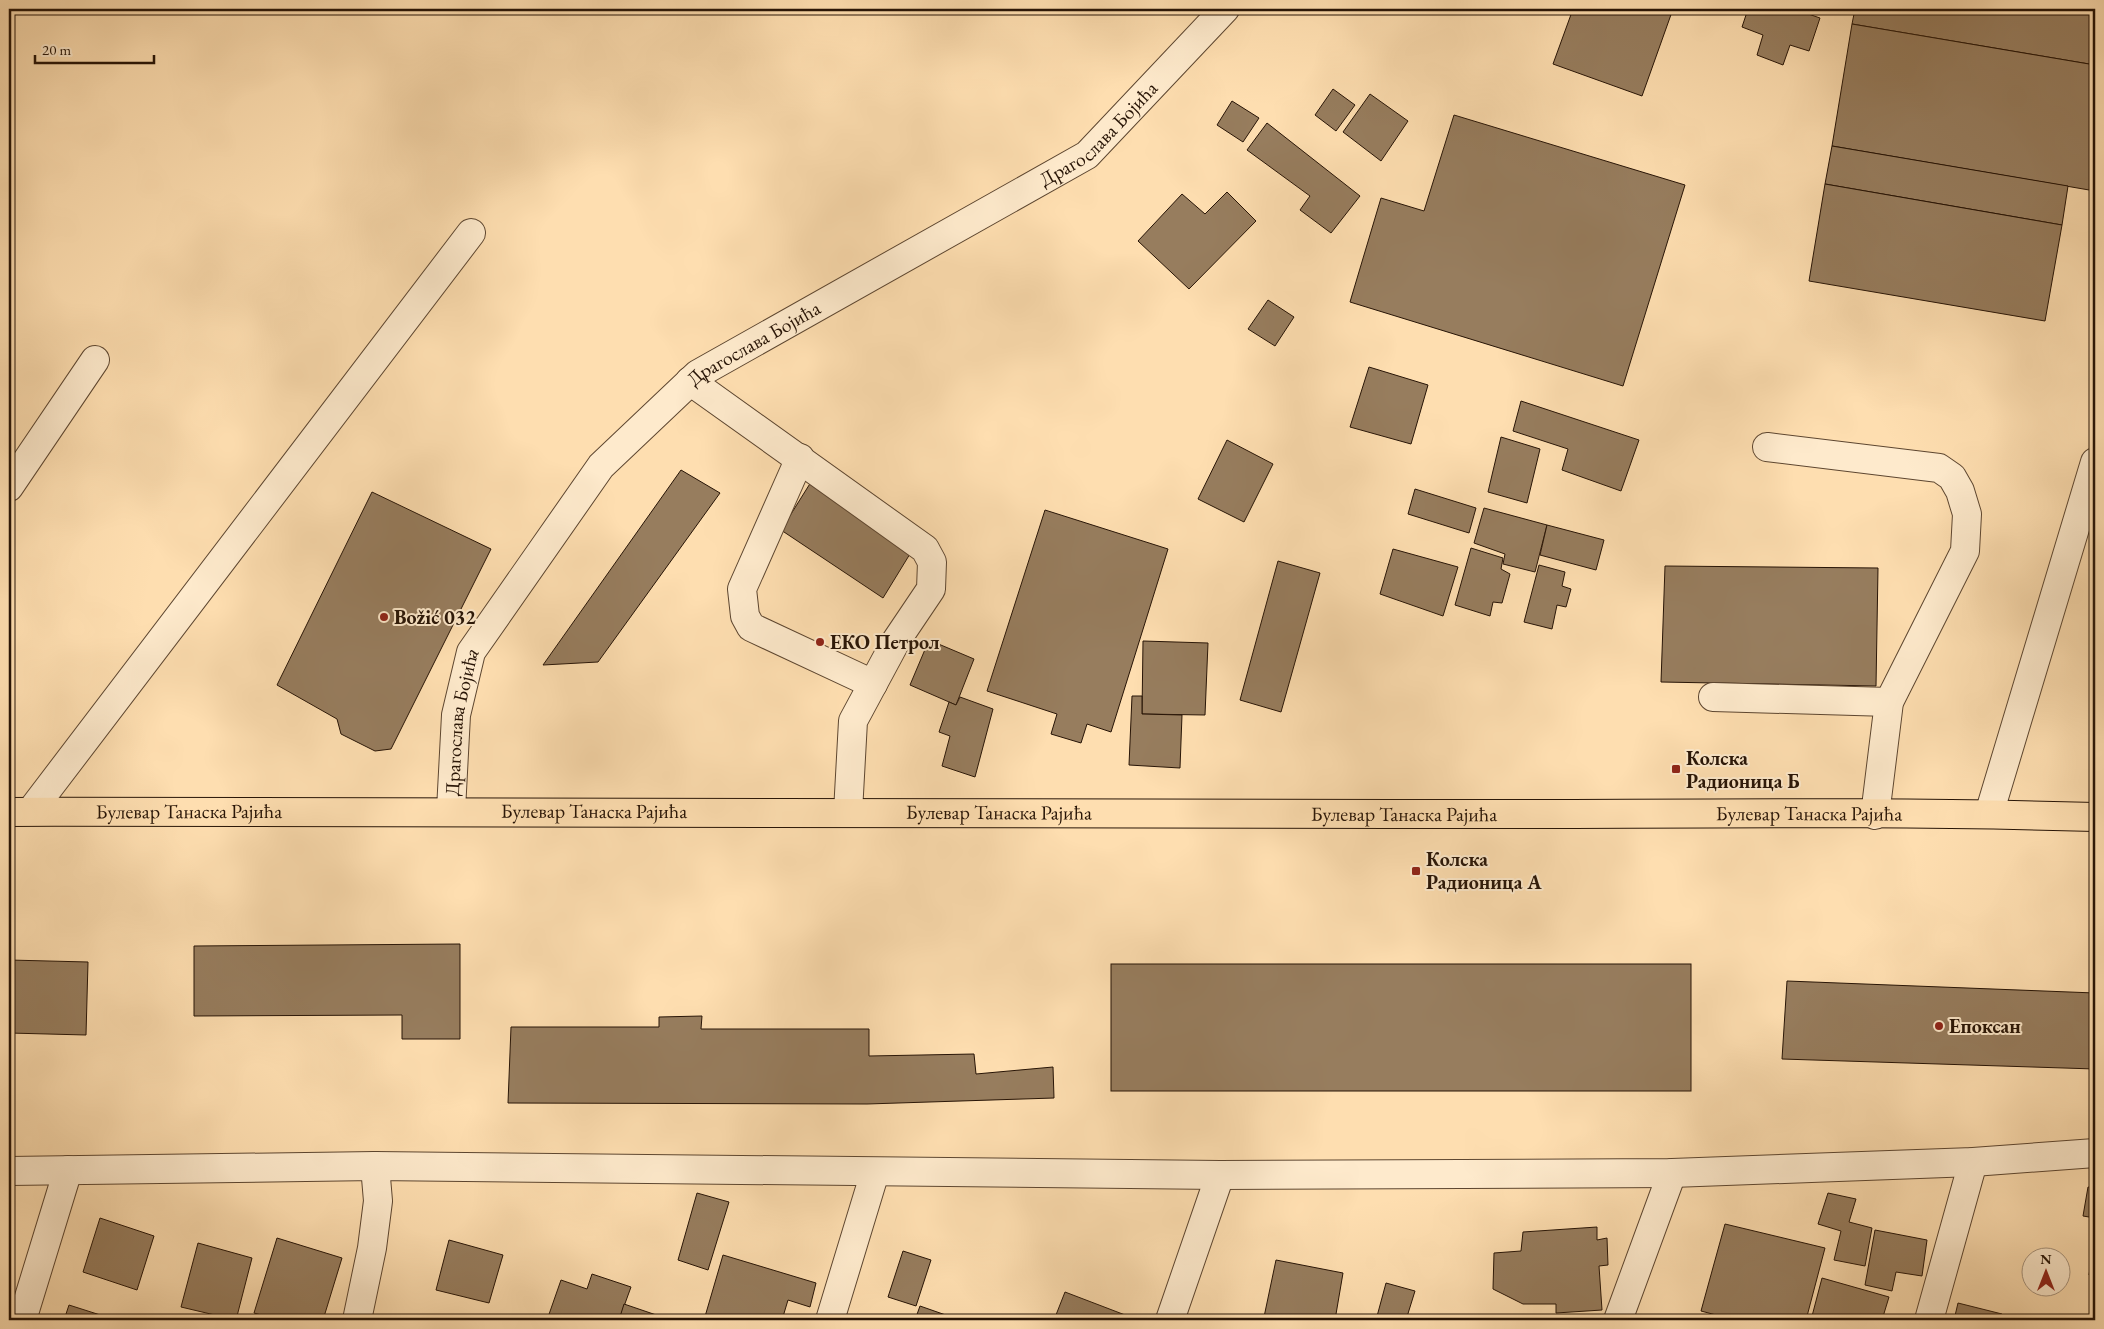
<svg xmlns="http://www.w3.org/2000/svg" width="2104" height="1329" font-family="'EB Garamond',serif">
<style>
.building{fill:#977d5e;stroke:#271406}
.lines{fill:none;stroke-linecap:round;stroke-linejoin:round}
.minor-casing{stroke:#5d4630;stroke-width:30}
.major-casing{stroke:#271406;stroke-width:30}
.minor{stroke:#feeacc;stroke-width:28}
.major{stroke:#fedeb0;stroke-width:28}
.poi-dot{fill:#8f2418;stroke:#feeacc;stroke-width:2}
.labels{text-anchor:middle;stroke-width:4;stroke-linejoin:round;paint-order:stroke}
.street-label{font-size:20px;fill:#271406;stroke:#feeacc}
.poi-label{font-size:20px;font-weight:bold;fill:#271406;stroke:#feeacc;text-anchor:start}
</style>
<rect width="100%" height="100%" fill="#fedeb0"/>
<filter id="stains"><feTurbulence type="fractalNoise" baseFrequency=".004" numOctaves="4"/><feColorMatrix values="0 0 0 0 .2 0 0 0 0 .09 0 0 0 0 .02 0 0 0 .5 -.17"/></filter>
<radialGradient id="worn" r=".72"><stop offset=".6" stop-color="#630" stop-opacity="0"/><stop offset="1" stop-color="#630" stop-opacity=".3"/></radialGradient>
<g class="building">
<polygon points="1573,9 1673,9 1642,96 1553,64"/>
<polygon points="1748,9 1794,9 1820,18 1809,51 1790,45 1783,65 1757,55 1763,35 1742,27"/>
<polygon points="1855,9 2070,9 2095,13 2095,65 1852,24"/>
<polygon points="1852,24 2095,65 2095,191 1832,146"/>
<polygon points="1333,89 1355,105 1336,131 1315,115"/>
<polygon points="1370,94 1408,121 1381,161 1343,132"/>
<polygon points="1232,101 1259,118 1243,142 1217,125"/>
<polygon points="1454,115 1685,185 1623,386 1350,302 1381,198 1424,211"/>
<polygon points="1267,123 1360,196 1331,233 1300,210 1310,196 1247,150"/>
<polygon points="1832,146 2068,186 2062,225 1825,184"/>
<polygon points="1825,184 2062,225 2045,321 1809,281"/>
<polygon points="1227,192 1256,221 1189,289 1138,241 1182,194 1205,214"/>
<polygon points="1268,300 1294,317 1275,346 1248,329"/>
<polygon points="1369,367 1428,385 1411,444 1350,427"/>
<polygon points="1521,401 1639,440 1621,491 1562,470 1568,449 1513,431"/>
<polygon points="1501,437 1540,449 1527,503 1488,492"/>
<polygon points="1227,440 1273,464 1244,522 1198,499"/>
<polygon points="681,470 720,493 598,662 543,665"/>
<polygon points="811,482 913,549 883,598 781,530"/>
<polygon points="1415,489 1476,508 1469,533 1408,514"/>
<polygon points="372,492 491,549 391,749 375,751 341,734 337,719 277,685"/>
<polygon points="1484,508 1547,525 1535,572 1503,564 1505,554 1474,543"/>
<polygon points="1045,510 1168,549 1111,732 1087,724 1081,743 1051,734 1057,714 987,691"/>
<polygon points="1547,525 1604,540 1596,570 1540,555"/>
<polygon points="1471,548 1503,558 1501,569 1510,574 1502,603 1493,602 1490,616 1455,605"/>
<polygon points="1393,549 1458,567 1443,616 1380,594"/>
<polygon points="1278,561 1320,573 1281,712 1240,700"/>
<polygon points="1539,565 1565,572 1562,586 1571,589 1566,607 1557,605 1552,629 1524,622"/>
<polygon points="1665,566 1878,568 1876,686 1661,682"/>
<polygon points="929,640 974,659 956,705 910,685"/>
<polygon points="1143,641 1208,643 1205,715 1142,714"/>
<polygon points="1132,696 1142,696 1142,714 1182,715 1180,768 1129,765"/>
<polygon points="960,697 993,709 975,777 942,766 950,736 939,732 949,702 956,705"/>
<polygon points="460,944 460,1039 402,1039 402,1015 194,1016 194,946"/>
<polygon points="9,960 88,962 86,1035 9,1033"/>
<rect x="1111" y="964" width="580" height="127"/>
<polygon points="1787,981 2095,993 2095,1069 1782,1059"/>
<polygon points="702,1016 701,1029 869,1029 869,1056 974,1054 976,1074 1053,1067 1054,1098 867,1104 508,1103 511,1027 659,1027 659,1017"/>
<polygon points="2088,1187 2095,1188 2095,1218 2083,1216"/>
<polygon points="697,1193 729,1202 708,1270 678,1260"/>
<polygon points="1828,1193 1856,1199 1849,1222 1872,1228 1865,1266 1834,1260 1841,1231 1818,1224"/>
<rect x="9" y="1215" width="2" height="50"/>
<polygon points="100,1218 154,1236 137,1290 83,1272"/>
<polygon points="1725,1224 1825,1248 1806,1320 1735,1320 1701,1311"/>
<polygon points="1597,1227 1597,1240 1607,1238 1608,1265 1599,1266 1602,1310 1556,1313 1556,1304 1523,1304 1493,1289 1494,1253 1521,1251 1523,1232"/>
<polygon points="1875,1230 1927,1240 1922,1276 1896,1272 1892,1291 1865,1285"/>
<polygon points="2095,1237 2095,1276 2089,1275"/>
<polygon points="277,1238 342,1258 323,1320 279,1320 254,1313"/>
<polygon points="449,1240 503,1255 489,1303 436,1290"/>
<polygon points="198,1243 252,1258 236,1320 181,1307"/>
<polygon points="903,1251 931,1260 916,1306 888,1297"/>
<polygon points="723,1255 816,1283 810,1307 788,1300 782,1320 704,1320"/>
<polygon points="1276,1260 1343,1273 1335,1320 1278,1320 1264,1317"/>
<polygon points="592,1274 631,1287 619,1320 547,1320 561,1280 587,1289"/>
<polygon points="1822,1278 1889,1297 1882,1320 1811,1320"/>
<polygon points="1386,1283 1415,1291 1406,1320 1376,1320"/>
<polygon points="1065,1292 1133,1318 1132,1320 1054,1320"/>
<polygon points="1958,1303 2002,1314 2000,1320 1954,1320"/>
<polygon points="624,1304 671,1320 619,1320"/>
<polygon points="69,1305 116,1320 64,1320"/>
<polygon points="920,1306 960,1320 915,1320"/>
</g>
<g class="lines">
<defs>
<g id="minor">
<polyline points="690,381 925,549 932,562 931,589 896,641 853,721 848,812"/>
<polyline points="1767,447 1939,468 1952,477 1960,491 1967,514 1965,551 1889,702 1875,815"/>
<polyline points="800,458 742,589 745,616 751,627 873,684"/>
<polyline points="9,487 95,360"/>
<polyline points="1713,697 1889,702"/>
<path id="s1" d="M451 810 456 715 471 652 601 466 698 374 1087 155 1225 9"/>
<polyline points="31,811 471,233"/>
<polyline points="1989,814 2095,462"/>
<polyline points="9,1171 375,1166 1220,1175 1672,1173 1973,1162 2095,1153"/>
<polyline points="22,1320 68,1170"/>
<polyline points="357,1320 372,1248 378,1201 375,1166"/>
<polyline points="830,1320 875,1172"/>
<polyline points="1170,1320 1220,1175"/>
<polyline points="1618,1320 1672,1173"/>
<polyline points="1929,1320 1973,1162"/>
</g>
<g id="major">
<path id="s2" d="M9 812C470 809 931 812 1393 814 1627 815 1861 810 2095 817"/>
</g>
</defs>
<use href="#minor" class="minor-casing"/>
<use href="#major" class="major-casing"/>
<use href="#minor" class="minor"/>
<use href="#major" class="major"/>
</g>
<g class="poi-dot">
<circle cx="384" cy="617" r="5"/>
<circle cx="820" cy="642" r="5"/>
<rect x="1671" y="764" width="10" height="10" rx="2.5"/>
<rect x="1411" y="866" width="10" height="10" rx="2.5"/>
<circle cx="1939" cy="1026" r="5"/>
</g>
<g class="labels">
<g class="street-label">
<text dy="7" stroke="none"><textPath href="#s1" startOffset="989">Драгослава Бојића</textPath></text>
<text dy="7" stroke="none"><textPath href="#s1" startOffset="584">Драгослава Бојића</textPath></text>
<text dy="7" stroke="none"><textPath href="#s1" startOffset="89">Драгослава Бојића</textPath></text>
<text dy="7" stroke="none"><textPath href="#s2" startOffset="180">Булевар Танаска Рајића</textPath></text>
<text dy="7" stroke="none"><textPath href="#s2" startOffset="585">Булевар Танаска Рајића</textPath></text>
<text dy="7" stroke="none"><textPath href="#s2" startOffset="990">Булевар Танаска Рајића</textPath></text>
<text dy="7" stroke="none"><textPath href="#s2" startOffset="1395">Булевар Танаска Рајића</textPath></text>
<text dy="7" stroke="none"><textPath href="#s2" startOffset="1800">Булевар Танаска Рајића</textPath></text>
</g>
<g class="poi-label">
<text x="394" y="624">Božić 032</text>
<text x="830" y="649">ЕКО Петрол</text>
<text x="1686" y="765">Колска<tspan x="1686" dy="23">Радионица Б</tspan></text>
<text x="1426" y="866">Колска<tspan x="1426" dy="23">Радионица А</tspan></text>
<text x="1949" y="1033">Епоксан</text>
</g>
</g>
<rect width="2104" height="1329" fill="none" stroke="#fedeb0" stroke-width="30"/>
<rect x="10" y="10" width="2084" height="1309" fill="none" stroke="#271406" stroke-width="2.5"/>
<rect x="15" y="15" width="2074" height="1299" fill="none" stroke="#271406"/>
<g transform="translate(2046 1272)"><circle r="24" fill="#feeacc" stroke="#a8947d"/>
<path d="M0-4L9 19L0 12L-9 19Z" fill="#8f2418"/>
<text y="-8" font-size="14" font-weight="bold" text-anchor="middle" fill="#271406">N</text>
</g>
<path d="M35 55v8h119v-8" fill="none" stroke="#271406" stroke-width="2.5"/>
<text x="42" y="55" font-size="15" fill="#271406" stroke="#feeacc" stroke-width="4" paint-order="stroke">20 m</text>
<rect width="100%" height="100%" filter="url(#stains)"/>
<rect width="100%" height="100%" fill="url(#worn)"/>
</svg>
